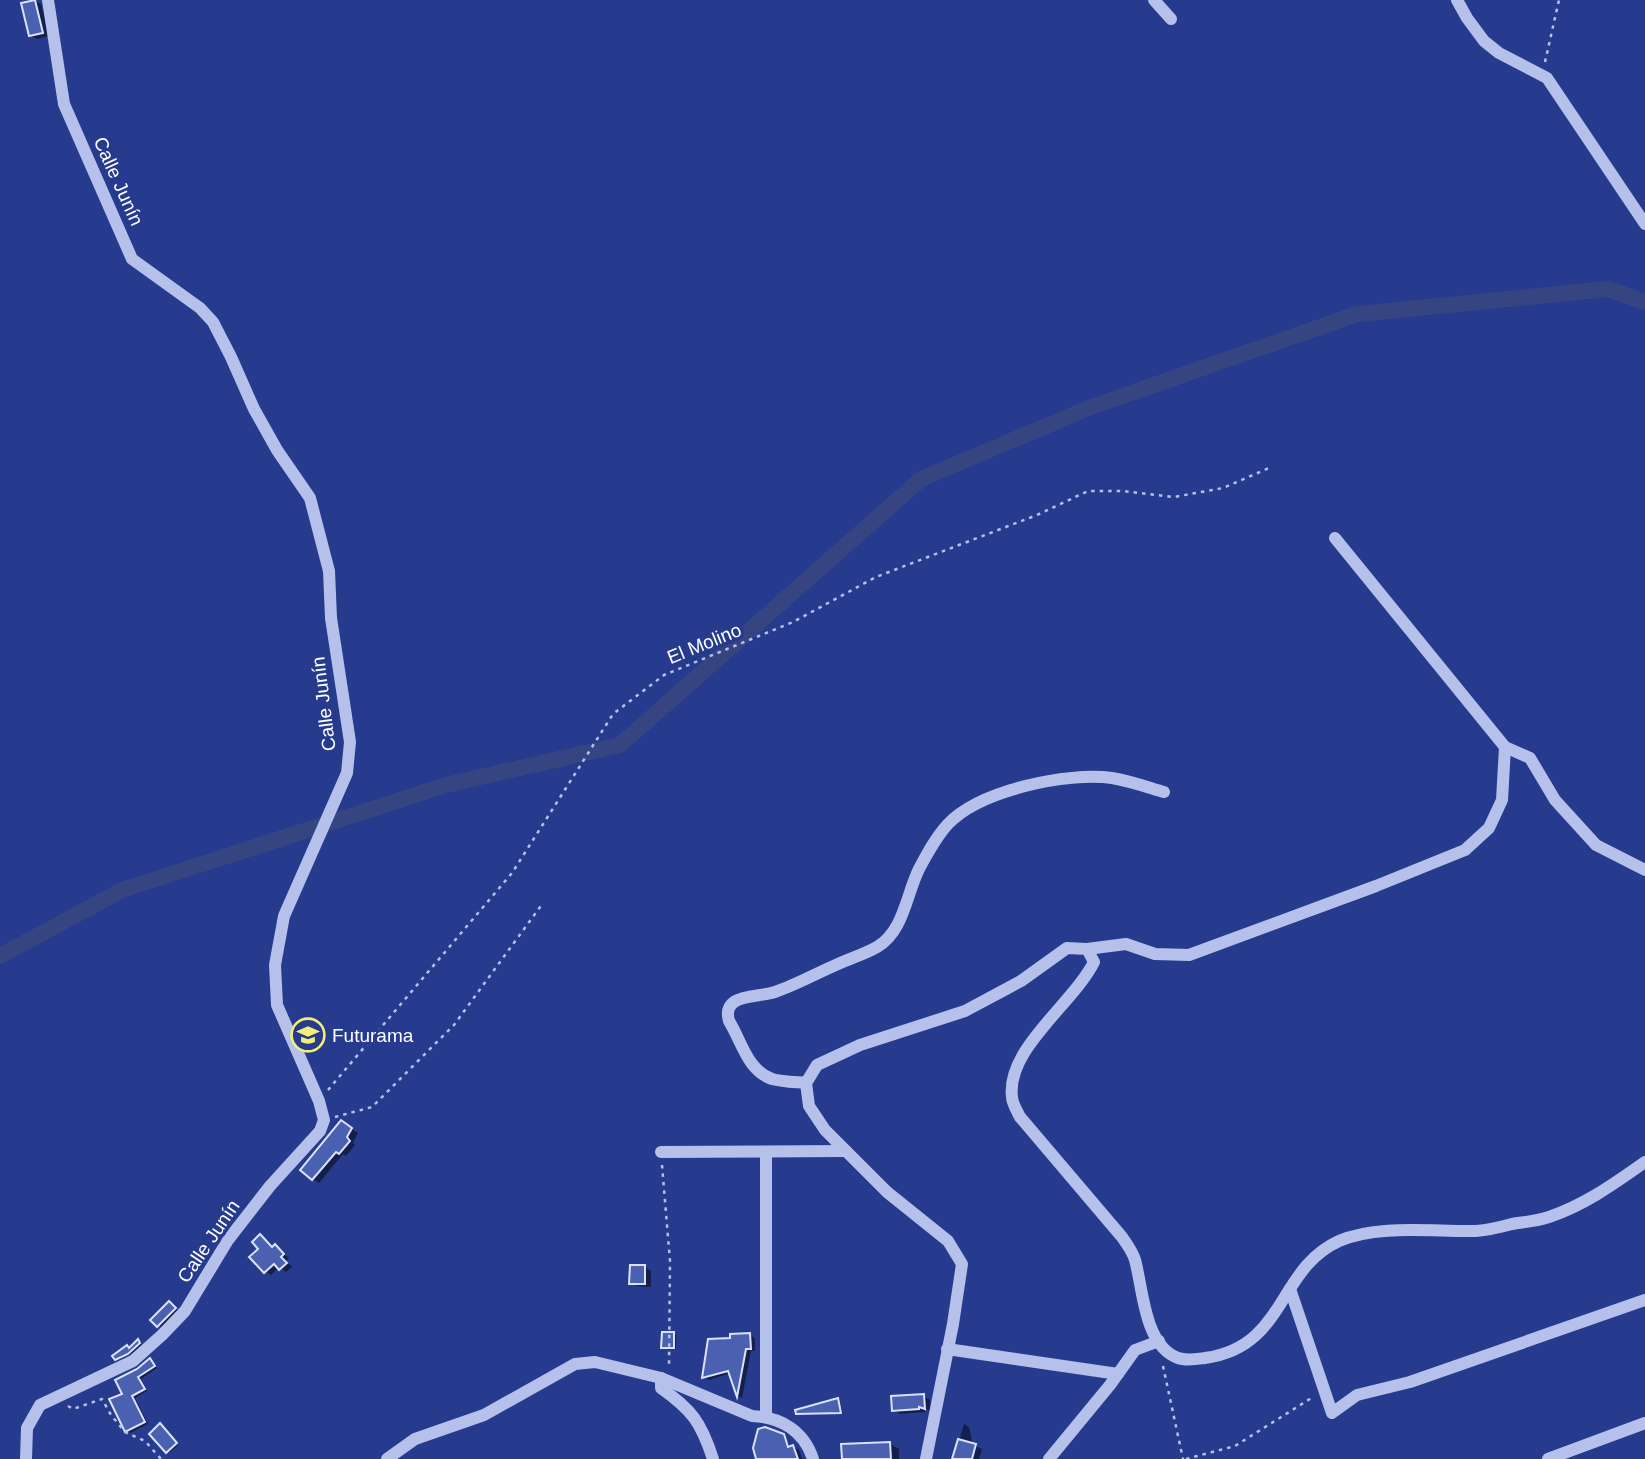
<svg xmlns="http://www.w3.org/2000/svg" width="1645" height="1459" font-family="Helvetica,sans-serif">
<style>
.shadow{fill:#0007}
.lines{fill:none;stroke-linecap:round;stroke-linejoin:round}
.canal{stroke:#364582;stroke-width:16}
.building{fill:#4a61b2;stroke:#dae1f8;stroke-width:2}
.path{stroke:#b5c1eb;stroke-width:2.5;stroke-dasharray:3.5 5;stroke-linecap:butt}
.minor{stroke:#b5c1eb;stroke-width:12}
.labels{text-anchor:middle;stroke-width:7;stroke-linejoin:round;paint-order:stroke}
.street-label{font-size:19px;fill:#fff;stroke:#263b8d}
.poi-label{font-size:19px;fill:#fff;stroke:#263b8d;text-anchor:start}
</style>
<rect width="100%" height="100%" fill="#263b8d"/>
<g class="shadow">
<polygon points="35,1 41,4 49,36 37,39 30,35"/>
<polygon points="341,1123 358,1133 353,1142 355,1145 346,1156 343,1154 319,1183 313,1179"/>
<polygon points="261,1236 289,1258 286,1261 292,1267 286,1272 279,1267 271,1275 265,1271"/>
<polygon points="645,1267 651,1271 651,1287 637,1286 631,1283"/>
<polygon points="169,1303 181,1312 165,1330 152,1320"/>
<polygon points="674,1333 676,1335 676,1348 663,1347"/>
<polygon points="750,1335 755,1338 755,1351 751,1351 742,1398 738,1396 731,1373 709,1380 704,1377 732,1339"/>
<polygon points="138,1342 142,1345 131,1354 118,1360 116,1359"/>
<polygon points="150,1360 157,1368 141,1379 147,1391 135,1398 148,1424 130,1433 127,1430 125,1395 138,1370"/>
<polygon points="924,1396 930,1400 931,1411 925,1408 925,1412 900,1414 893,1410"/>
<polygon points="837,1400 840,1402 843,1414 797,1413"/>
<polygon points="964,1424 969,1427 973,1445 982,1449 979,1459 954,1459"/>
<polygon points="163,1427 178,1445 169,1453 154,1440"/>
<polygon points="890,1444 899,1449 899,1459 843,1459"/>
<polygon points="794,1447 799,1450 802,1459 768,1459"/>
</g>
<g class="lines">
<polyline class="canal" points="0,956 122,890 446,785 620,745 921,479 1091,407 1357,314 1608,289 1645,302"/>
</g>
<g class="building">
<polygon points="35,0 43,33 29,36 21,3"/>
<polygon points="341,1120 352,1128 347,1137 350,1141 339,1154 336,1152 312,1180 300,1170"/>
<polygon points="260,1234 272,1247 275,1244 284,1254 281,1257 287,1263 279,1270 274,1264 264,1273 249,1257 258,1249 252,1242"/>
<polygon points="630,1265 645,1265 645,1284 629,1284"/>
<polygon points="169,1301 176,1308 157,1327 150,1320"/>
<polygon points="662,1332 674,1332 674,1348 661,1348"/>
<polygon points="750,1333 751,1349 746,1349 737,1397 728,1371 702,1378 708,1339 730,1338 730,1334"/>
<polygon points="138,1339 140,1343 128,1354 115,1360 112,1356 127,1345 129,1348"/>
<polygon points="150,1358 155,1366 138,1377 145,1389 132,1396 145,1422 125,1432 109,1399 122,1394 115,1380 137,1369"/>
<polygon points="924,1394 925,1409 919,1407 919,1409 892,1411 891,1396"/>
<polygon points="838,1398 841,1413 796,1414 795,1410"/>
<polygon points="160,1423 177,1443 166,1453 149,1434"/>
<polygon points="765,1427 784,1434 788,1447 793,1445 798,1459 756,1459 753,1448 758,1429"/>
<polygon points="958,1439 976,1444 972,1459 952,1459"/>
<polygon points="890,1442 891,1459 842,1459 841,1444"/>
</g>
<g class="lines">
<g class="path">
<polyline points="1545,62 1559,0"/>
<polyline points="328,1090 512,873 613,714 664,675 793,622 876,577 1037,515 1088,491 1122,491 1174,497 1223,488 1269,468"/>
<polyline points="335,1117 372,1107 454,1025 543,903"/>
<polyline points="662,1165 670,1261 669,1368"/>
<polyline points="1163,1366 1183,1459"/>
<polyline points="68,1406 73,1409 102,1399 111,1415 125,1432 145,1441 161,1459"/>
<polyline points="1186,1459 1235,1446 1313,1397"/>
</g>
<g class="minor">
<polyline points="1154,0 1171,19"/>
<polyline points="1457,0 1467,18 1484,41 1499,53 1547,78 1645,224"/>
<polyline points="1335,538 1505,747 1530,758 1555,800 1596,845 1645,870"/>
<polyline points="1087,949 1126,944 1155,954 1189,955 1376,886 1465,850 1489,828 1502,800 1505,747"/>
<path d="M806 1083C795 1082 783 1082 772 1079 747 1070 742 1042 729 1021 727 1014 727 1007 734 1002 744 995 763 996 775 992 796 985 817 973 838 964 851 958 865 954 877 947 904 931 906 895 919 869 927 854 936 837 948 824 980 790 1067 772 1112 778 1130 781 1147 787 1164 792"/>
<polyline points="661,1152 846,1151"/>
<polyline points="1290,1289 1332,1413 1357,1395 1410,1382 1645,1300"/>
<polyline points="947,1349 1118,1374"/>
<path d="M661 1378V1388C692 1410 701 1422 713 1459"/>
<polyline points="766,1416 766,1152"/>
<polyline points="26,1459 27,1428 40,1405 133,1361 162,1335 185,1311 228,1240 270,1186 320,1131 324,1120 319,1101 277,1005 275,965 284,916 347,773 350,742 331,618 329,571 310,498 277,450 254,409 231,357 213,322 200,308 132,259 64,104 48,0"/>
<path d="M387 1459 415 1439 484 1415 575 1364 595 1362 661 1378 752 1416C781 1417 804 1431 813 1459"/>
<path d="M926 1459 953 1324 962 1264 948 1241 887 1192 825 1130 809 1106 806 1083 817 1065 860 1045 965 1011 1021 981 1067 948 1087 949 1094 962C1073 1004 1006 1049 1012 1097 1012 1103 1017 1111 1020 1117L1122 1237C1127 1244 1133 1252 1135 1260 1143 1288 1144 1346 1178 1358 1186 1361 1197 1359 1205 1358 1286 1347 1277 1269 1339 1241 1378 1224 1434 1232 1476 1231 1488 1230 1501 1227 1512 1224 1524 1222 1537 1221 1549 1217 1585 1205 1615 1183 1645 1162"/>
<polyline points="1049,1459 1110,1385 1135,1350 1159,1341"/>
<polyline points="1548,1459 1645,1423"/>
</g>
</g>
<defs>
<symbol id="school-ring" viewBox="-11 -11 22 22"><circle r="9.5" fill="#263b8d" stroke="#f4ed7a" stroke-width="1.5"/><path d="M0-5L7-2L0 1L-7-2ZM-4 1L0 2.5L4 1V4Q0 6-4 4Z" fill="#f4ed7a"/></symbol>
</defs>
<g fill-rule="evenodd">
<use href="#school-ring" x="289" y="1016" width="38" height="38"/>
</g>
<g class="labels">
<g class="street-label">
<text transform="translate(119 181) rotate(66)" y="7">Calle Junín</text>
<text transform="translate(704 643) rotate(-22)" y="7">El Molino</text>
<text transform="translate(323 704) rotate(-97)" y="7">Calle Junín</text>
<text transform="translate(208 1241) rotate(-56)" y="7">Calle Junín</text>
</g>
<g class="poi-label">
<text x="332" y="1042">Futurama</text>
</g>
</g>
</svg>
